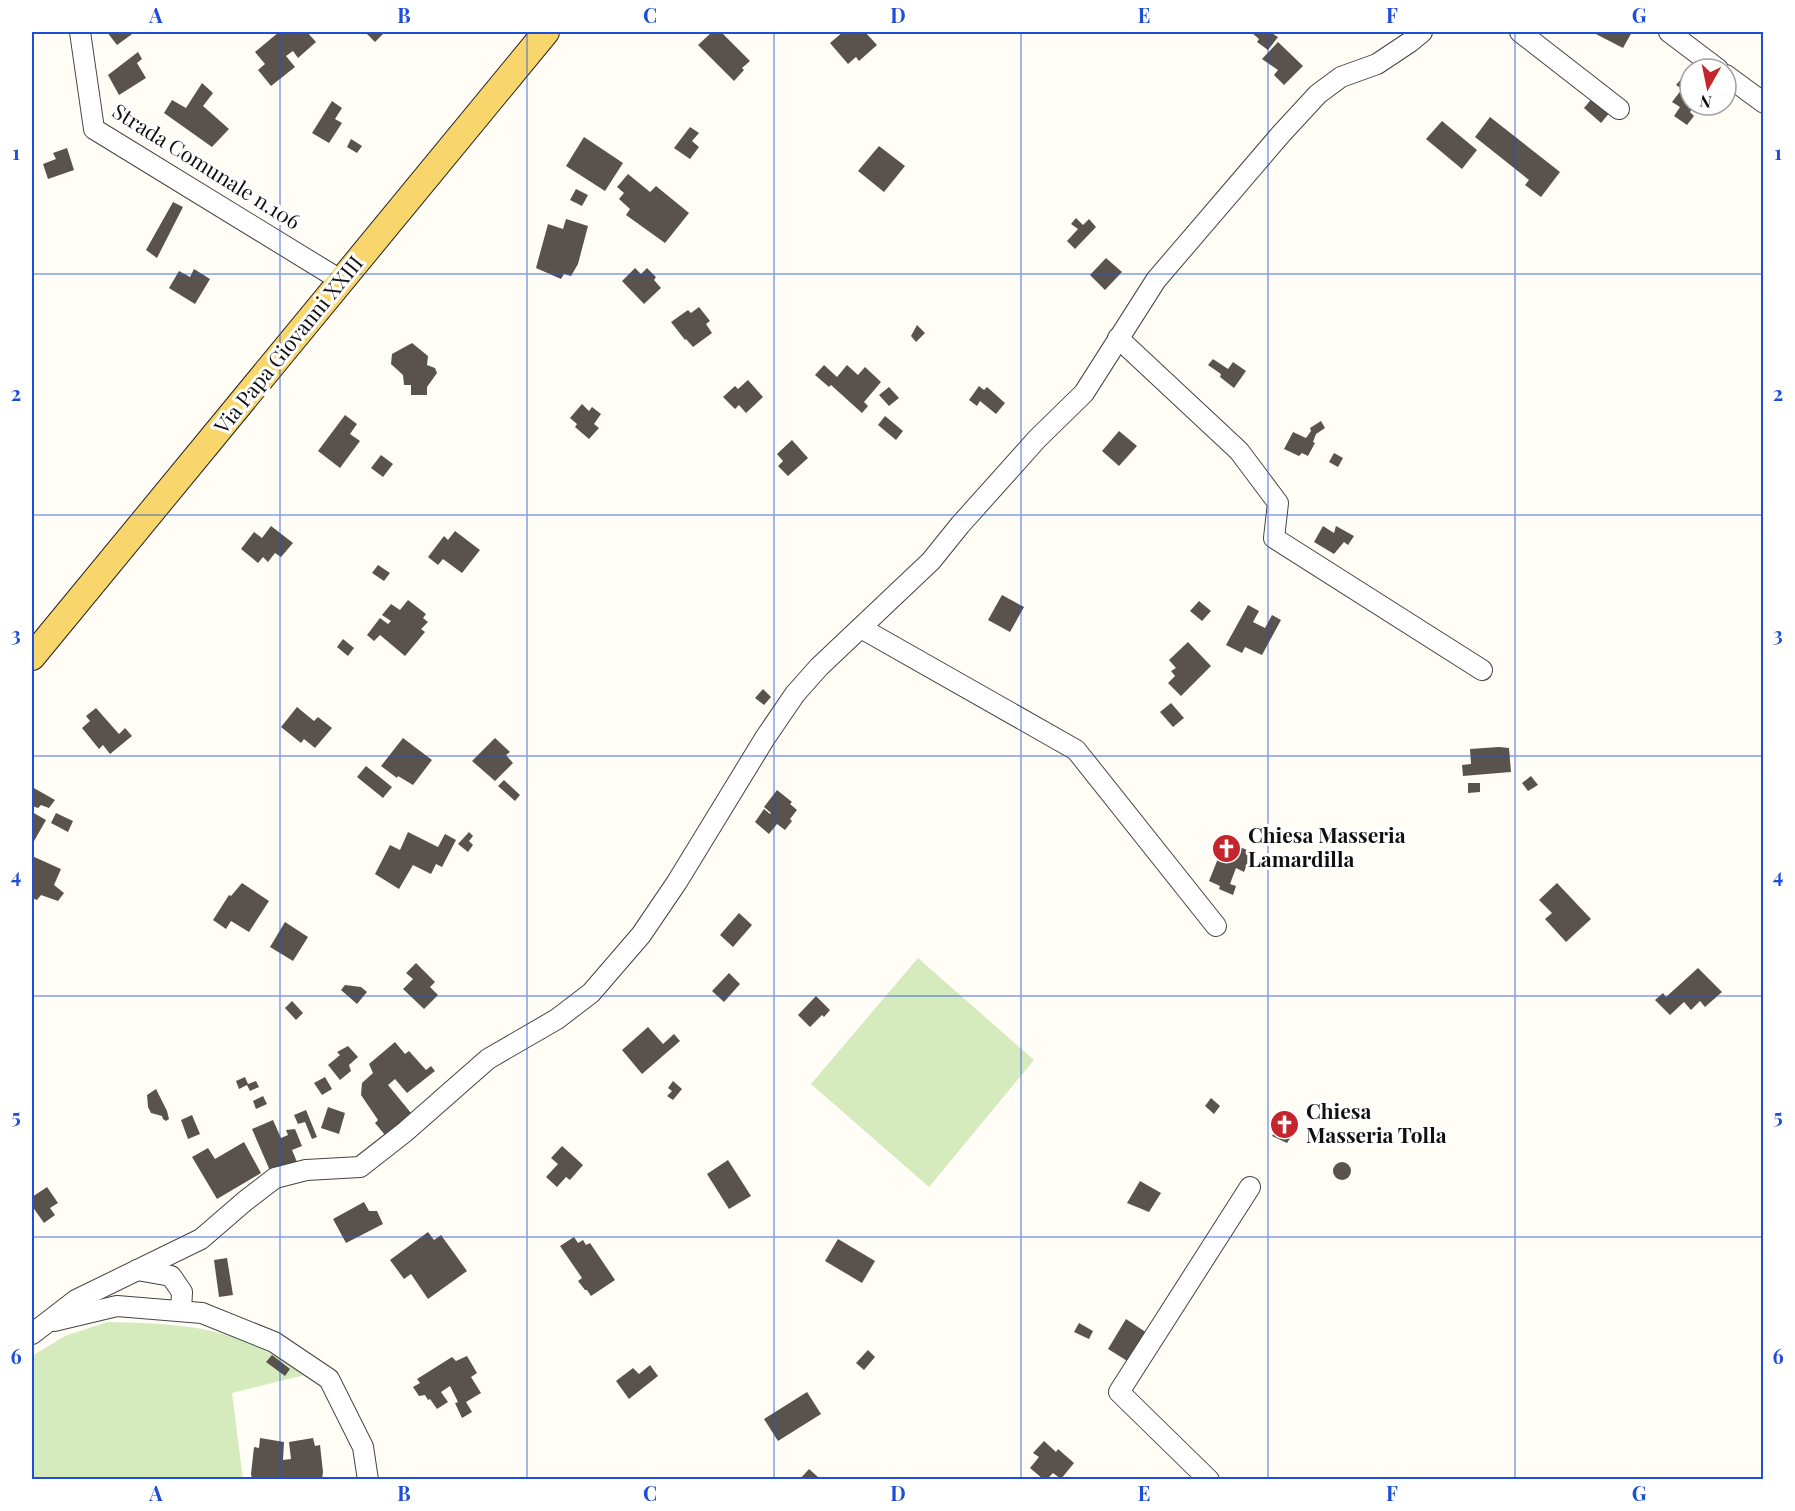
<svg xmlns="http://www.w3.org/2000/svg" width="1795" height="1511" font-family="'Playfair Display',serif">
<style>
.green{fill:#d5ebbd}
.building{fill:#5a524d}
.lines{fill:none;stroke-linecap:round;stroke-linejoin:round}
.minor-casing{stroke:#444;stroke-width:22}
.major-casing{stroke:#222;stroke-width:28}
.minor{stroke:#fff;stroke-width:20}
.major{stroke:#f9d66b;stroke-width:26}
.grid{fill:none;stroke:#1d4ed8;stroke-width:1.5;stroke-opacity:0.55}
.labels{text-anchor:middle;stroke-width:6;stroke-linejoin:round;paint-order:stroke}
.street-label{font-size:21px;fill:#111;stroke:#fff}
.poi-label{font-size:21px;font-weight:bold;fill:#111;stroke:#fff;text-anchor:start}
.neatline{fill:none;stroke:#1d4ed8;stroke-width:2}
.grid-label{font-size:20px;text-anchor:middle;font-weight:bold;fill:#1d4ed8}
</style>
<rect width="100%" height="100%" fill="#fffdf5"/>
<g class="green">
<polygon points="918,958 1034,1060 929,1187 811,1084"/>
<path d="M107 1322C155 1323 207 1324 252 1344 271 1353 290 1364 309 1374L232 1393 243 1479H32V1356L65 1336Z"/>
</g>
<g class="building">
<polygon points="107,32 135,32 117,45"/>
<polygon points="279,32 307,32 316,42 298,58 293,51 286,56 295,67 271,86 258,70 265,64 255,52"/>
<polygon points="365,32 385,32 375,42"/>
<polygon points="712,32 721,32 750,61 742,68 744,70 734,81 698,45"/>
<polygon points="843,32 865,32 877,45 859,61 856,57 848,64 830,43"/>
<polygon points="1253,32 1270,32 1278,37 1268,50 1257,42 1259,39 1252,33"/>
<polygon points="1592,32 1632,32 1623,48"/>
<polygon points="1278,42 1303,66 1284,85 1274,75 1278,70 1262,59"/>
<polygon points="138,52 142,59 137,63 146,78 119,95 108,75"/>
<polygon points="1682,78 1690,84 1690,105 1695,105 1690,112 1694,116 1687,125 1674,116 1680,107 1672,102 1682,89 1676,85"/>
<polygon points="202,83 213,93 203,106 229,129 212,147 164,113 172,100 186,108"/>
<polygon points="1594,96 1611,111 1601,123 1584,108"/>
<polygon points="332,101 342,108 335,119 342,123 329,143 312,133"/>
<polygon points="1490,117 1560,172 1541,197 1525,185 1529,180 1475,137"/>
<polygon points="1442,121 1477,150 1462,169 1426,139"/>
<polygon points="690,127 699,133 692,141 699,147 690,159 674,148"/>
<polygon points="584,137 623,163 605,191 566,166"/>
<polygon points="351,139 362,146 357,153 347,147"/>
<polygon points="879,146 905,166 884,192 858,171"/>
<polygon points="67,148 74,170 48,179 43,164 56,159 53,153"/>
<polygon points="628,174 650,192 656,186 689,213 665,243 626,215 630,209 619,199 624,193 617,187"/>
<polygon points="576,189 588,195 582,206 570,200"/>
<polygon points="173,202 183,207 157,258 146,250"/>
<polygon points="1076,218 1083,225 1089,219 1096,227 1075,249 1067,241 1078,229 1071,224"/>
<polygon points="566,219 588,226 578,264 571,276 564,274 561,279 536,268 548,224 563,229"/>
<polygon points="1106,258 1122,272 1105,290 1090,275"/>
<polygon points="635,268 641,274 647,268 656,277 654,280 661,288 644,304 622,281"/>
<polygon points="194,269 210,279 195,304 169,288 179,271 190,277"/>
<polygon points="699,307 710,321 706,324 712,333 693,347 686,339 685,340 671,322 688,310 691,313"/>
<polygon points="917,325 925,333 916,342 911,336"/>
<polygon points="412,343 428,356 427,365 435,368 437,373 427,387 427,395 411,395 411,385 404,385 403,375 391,364 392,354"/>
<polygon points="1213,359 1228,369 1233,362 1246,371 1234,388 1220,377 1221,374 1208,365"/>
<polygon points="824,365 837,377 847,365 858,375 865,367 881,382 864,402 868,406 862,413 831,385 829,387 815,375"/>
<polygon points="748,380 763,397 746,413 739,405 735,409 723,397 735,386 738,389"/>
<polygon points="979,386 984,390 987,387 1005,403 996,414 980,401 977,406 969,400"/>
<polygon points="889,387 899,398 889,406 879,395"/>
<polygon points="582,404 589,411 592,407 601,414 594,424 599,428 589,439 575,427 577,424 570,418"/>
<polygon points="345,415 357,424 350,434 360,441 340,468 318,451"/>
<polygon points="885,416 903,431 896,440 878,425"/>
<polygon points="1321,421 1325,428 1316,434 1313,442 1315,443 1308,456 1302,453 1299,456 1284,449 1293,432 1306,438 1311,431 1310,428"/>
<polygon points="1119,431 1137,446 1119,466 1102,451"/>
<polygon points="792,440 808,458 788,476 778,466 783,461 777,454"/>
<polygon points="1334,453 1343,458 1338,467 1329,462"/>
<polygon points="381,455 393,464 383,477 371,468"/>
<polygon points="271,526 293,543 281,557 275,553 268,562 263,557 258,563 241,549 254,532 262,538"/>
<polygon points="1323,526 1334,533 1336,526 1354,536 1348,545 1344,542 1334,554 1314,542"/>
<polygon points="455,531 480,550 462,573 443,559 438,565 428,557 444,536 448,540"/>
<polygon points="378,565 390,573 384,581 372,573"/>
<polygon points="1002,595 1024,607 1010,632 988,620"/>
<polygon points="408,600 426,614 423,618 428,622 421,629 425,632 405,656 380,635 374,641 367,635 380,618 388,624 391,621 382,615 391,604 400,610"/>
<polygon points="1199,601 1211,611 1202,621 1190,611"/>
<polygon points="1248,605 1259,611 1253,622 1265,628 1272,615 1281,620 1262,655 1245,647 1242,653 1226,645"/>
<polygon points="343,639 354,648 348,656 337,647"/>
<polygon points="1188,642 1211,666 1181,696 1168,683 1175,676 1171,671 1176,668 1169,660"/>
<polygon points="763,689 771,697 764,705 755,698"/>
<polygon points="1171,703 1184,718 1173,727 1160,712"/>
<polygon points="297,707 314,721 318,717 332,728 315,748 304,739 301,743 281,727"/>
<polygon points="96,708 119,734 125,728 132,736 110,754 103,745 99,749 82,728 90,721 86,716"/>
<polygon points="403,738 432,760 413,785 398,776 397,778 381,766"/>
<polygon points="495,738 510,752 506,755 513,763 495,781 472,761"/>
<polygon points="1499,747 1509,748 1511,772 1463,776 1462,765 1471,764 1470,749"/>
<polygon points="366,766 392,787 383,798 357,777"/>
<polygon points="1531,776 1538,785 1528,791 1522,783"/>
<polygon points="504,780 520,795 515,801 498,786"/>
<polygon points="1468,783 1480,783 1480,792 1468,793"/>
<polygon points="32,787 55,800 49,808 41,805 38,808 32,806"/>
<polygon points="777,790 792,802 790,804 797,810 790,819 792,821 785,830 777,824 769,834 755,822 764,809 770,814 771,813 764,807"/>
<polygon points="32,812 46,820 33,843 32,843"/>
<polygon points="56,813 73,821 68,832 51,823"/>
<polygon points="408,832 438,847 445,834 456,840 442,867 436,864 431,874 413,865 399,889 375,874 390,845 400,850"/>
<polygon points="469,832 473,836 469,841 473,845 468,852 458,844"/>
<polygon points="1225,841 1252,852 1244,872 1236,868 1230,884 1236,886 1233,895 1219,889 1220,886 1209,881"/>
<polygon points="32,856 61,869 54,885 64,893 58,901 41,895 37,900 32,898"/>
<polygon points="242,883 269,901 249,932 231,921 226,929 213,920 229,895 231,896"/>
<polygon points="1557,883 1591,919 1566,942 1545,919 1552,913 1539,900"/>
<polygon points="739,913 752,925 733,947 720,935"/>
<polygon points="285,922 308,937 293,961 270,947"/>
<polygon points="416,963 435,982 430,987 438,995 424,1009 403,989 413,979 406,973"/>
<polygon points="1698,968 1722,992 1705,1007 1700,1001 1691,1010 1684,1002 1670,1015 1655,1000 1663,993 1666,997"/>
<polygon points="729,973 740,984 724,1002 712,991"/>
<polygon points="345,985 361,987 367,992 357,1004 341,990"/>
<polygon points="816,996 830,1010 824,1017 822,1015 810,1027 798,1015"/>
<polygon points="292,1001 303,1013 296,1020 285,1008"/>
<polygon points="648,1027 663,1044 674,1034 680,1041 642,1074 622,1050"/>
<polygon points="395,1042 405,1054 409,1051 426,1070 431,1066 435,1071 407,1093 395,1079 388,1085 411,1113 385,1135 375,1123 378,1120 361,1095 362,1083 373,1073 369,1064"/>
<polygon points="348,1046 358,1057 349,1065 351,1071 340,1080 328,1065 340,1055 337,1052"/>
<polygon points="245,1077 248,1084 256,1081 259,1087 250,1091 247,1085 239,1089 236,1081"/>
<polygon points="325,1077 332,1089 322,1095 314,1083"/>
<polygon points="673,1081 682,1089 673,1100 667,1096 672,1091 668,1088"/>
<polygon points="156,1089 167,1111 169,1119 166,1121 163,1119 162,1116 151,1113 148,1107 147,1095"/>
<polygon points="263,1096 267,1104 256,1109 253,1101"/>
<polygon points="1211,1098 1220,1106 1214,1114 1205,1106"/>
<polygon points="328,1107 345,1113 339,1134 321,1128"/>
<polygon points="306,1110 317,1137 312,1139 305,1122 298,1124 294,1115"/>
<polygon points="192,1115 200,1134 188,1139 181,1120"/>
<polygon points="273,1120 281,1138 288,1135 286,1130 295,1129 302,1146 292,1150 297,1162 271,1173 252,1129"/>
<polygon points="1284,1120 1297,1128 1287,1143 1272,1136"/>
<polygon points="244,1142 261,1173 217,1199 192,1157 208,1148 215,1159"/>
<polygon points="562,1146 583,1165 570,1180 566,1177 557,1187 546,1177 558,1164 551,1158"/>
<polygon points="728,1160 751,1196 729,1209 707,1174"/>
<circle cx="1342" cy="1171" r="9"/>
<polygon points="1140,1181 1161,1193 1149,1212 1127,1203"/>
<polygon points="47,1187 58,1203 50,1208 55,1215 44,1223 32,1206 32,1197"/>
<polygon points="364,1202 369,1211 377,1211 383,1224 346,1243 333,1219"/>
<polygon points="428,1232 434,1240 441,1235 467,1271 428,1299 411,1274 404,1279 390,1260"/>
<polygon points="574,1237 578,1243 583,1240 586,1245 590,1243 615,1280 591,1296 587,1290 585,1290 578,1281 582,1278 560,1246"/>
<polygon points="838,1239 875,1261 862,1283 825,1261"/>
<polygon points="227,1258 233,1295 219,1297 214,1260"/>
<polygon points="1126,1319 1147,1333 1129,1362 1108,1349"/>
<polygon points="1079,1323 1093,1331 1089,1339 1074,1332"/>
<polygon points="868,1350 875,1357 864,1370 856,1363"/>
<polygon points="272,1355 290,1369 285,1376 266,1362"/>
<polygon points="467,1356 477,1373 471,1377 481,1393 466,1402 472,1412 462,1418 455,1403 458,1402 450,1386 441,1392 448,1402 437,1409 430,1399 428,1400 425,1395 419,1396 413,1387 420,1383 417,1379 452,1357 456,1361"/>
<polygon points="650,1365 658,1376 629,1399 616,1381 633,1368 639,1374"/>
<polygon points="807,1392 821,1414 778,1441 764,1419"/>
<polygon points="260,1438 284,1442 283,1460 291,1459 289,1442 313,1438 315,1446 320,1445 323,1472 322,1479 252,1479 251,1474 254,1447 259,1448"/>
<polygon points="1044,1441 1056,1452 1058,1449 1074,1463 1061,1479 1053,1473 1047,1479 1043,1479 1030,1468 1039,1457 1033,1453"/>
<polygon points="809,1469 818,1477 816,1479 801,1478"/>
</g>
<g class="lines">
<defs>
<g id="minor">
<polyline points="80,32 94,129 342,281"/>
<polyline points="1520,32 1619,109"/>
<polyline points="1669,32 1718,69"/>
<polyline points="1726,75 1764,103"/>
<polyline points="1118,338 1239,451 1278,503 1274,538 1482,670"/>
<polyline points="861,628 1076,750 1216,926"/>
<polyline points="137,1270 171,1276 182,1292 181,1311"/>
<polyline points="54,1321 117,1306 202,1313 274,1342 329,1379 363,1447 368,1480"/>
<polyline points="32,1334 76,1300 201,1239 245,1201 275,1178 306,1170 360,1167 406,1131 488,1059 557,1019 591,993 641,935 677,882 765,738 795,694 819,667 931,561 960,525 1037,439 1084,393 1156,280 1281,134 1318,94 1341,77 1377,64 1410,42 1422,32"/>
<polyline points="1209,1480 1119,1392 1250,1187"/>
</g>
<polyline id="major" points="32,657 546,32"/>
</defs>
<use href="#minor" class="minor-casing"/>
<use href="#major" class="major-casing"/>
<use href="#minor" class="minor"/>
<use href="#major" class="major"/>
</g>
<path class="grid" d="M280 32V1480M527 32V1480M774 32V1480M1021 32V1480M1268 32V1480M1515 32V1480M32 274H1764M32 515H1764M32 756H1764M32 996H1764M32 1237H1764"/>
<defs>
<symbol id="church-disc" viewBox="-11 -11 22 22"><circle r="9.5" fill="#c4262e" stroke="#fff"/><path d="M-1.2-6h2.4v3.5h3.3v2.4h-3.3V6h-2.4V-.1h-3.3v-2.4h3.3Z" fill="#fff"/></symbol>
</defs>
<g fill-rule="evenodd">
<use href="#church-disc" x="1210" y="832" width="33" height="33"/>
<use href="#church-disc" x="1268" y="1108" width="33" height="33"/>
</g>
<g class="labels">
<g class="street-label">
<text transform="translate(206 167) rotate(32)" y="7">Strada Comunale n.106</text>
<text transform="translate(289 345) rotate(-51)" y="7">Via Papa Giovanni XXIII</text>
</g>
<g class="poi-label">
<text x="1248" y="843">Chiesa Masseria<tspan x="1248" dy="24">Lamardilla</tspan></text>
<text x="1306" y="1119">Chiesa<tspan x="1306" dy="24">Masseria Tolla</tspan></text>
</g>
</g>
<rect width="1795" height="1511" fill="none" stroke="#ffffff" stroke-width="66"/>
<g transform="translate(1708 87) rotate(189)"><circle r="28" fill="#ffffff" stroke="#a0a0a0" stroke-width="1.5"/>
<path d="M0-4.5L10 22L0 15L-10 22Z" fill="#c4262e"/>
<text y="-9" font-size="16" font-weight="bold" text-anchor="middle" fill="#111111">N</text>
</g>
<rect x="33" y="33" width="1729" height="1445" class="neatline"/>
<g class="grid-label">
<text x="156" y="23">A</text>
<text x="404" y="23">B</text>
<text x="650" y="23">C</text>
<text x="898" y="23">D</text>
<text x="1144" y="23">E</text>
<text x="1392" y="23">F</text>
<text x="1639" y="23">G</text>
<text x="16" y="160">1</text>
<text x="1778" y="160">1</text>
<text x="16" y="401">2</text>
<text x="1778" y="401">2</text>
<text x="16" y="642">3</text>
<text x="1778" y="642">3</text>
<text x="16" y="883">4</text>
<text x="1778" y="883">4</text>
<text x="16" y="1124">5</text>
<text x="1778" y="1124">5</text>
<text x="16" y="1364">6</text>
<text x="1778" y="1364">6</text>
<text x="156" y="1501">A</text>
<text x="404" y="1501">B</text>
<text x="650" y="1501">C</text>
<text x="898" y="1501">D</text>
<text x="1144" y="1501">E</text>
<text x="1392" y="1501">F</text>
<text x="1639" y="1501">G</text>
</g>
</svg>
